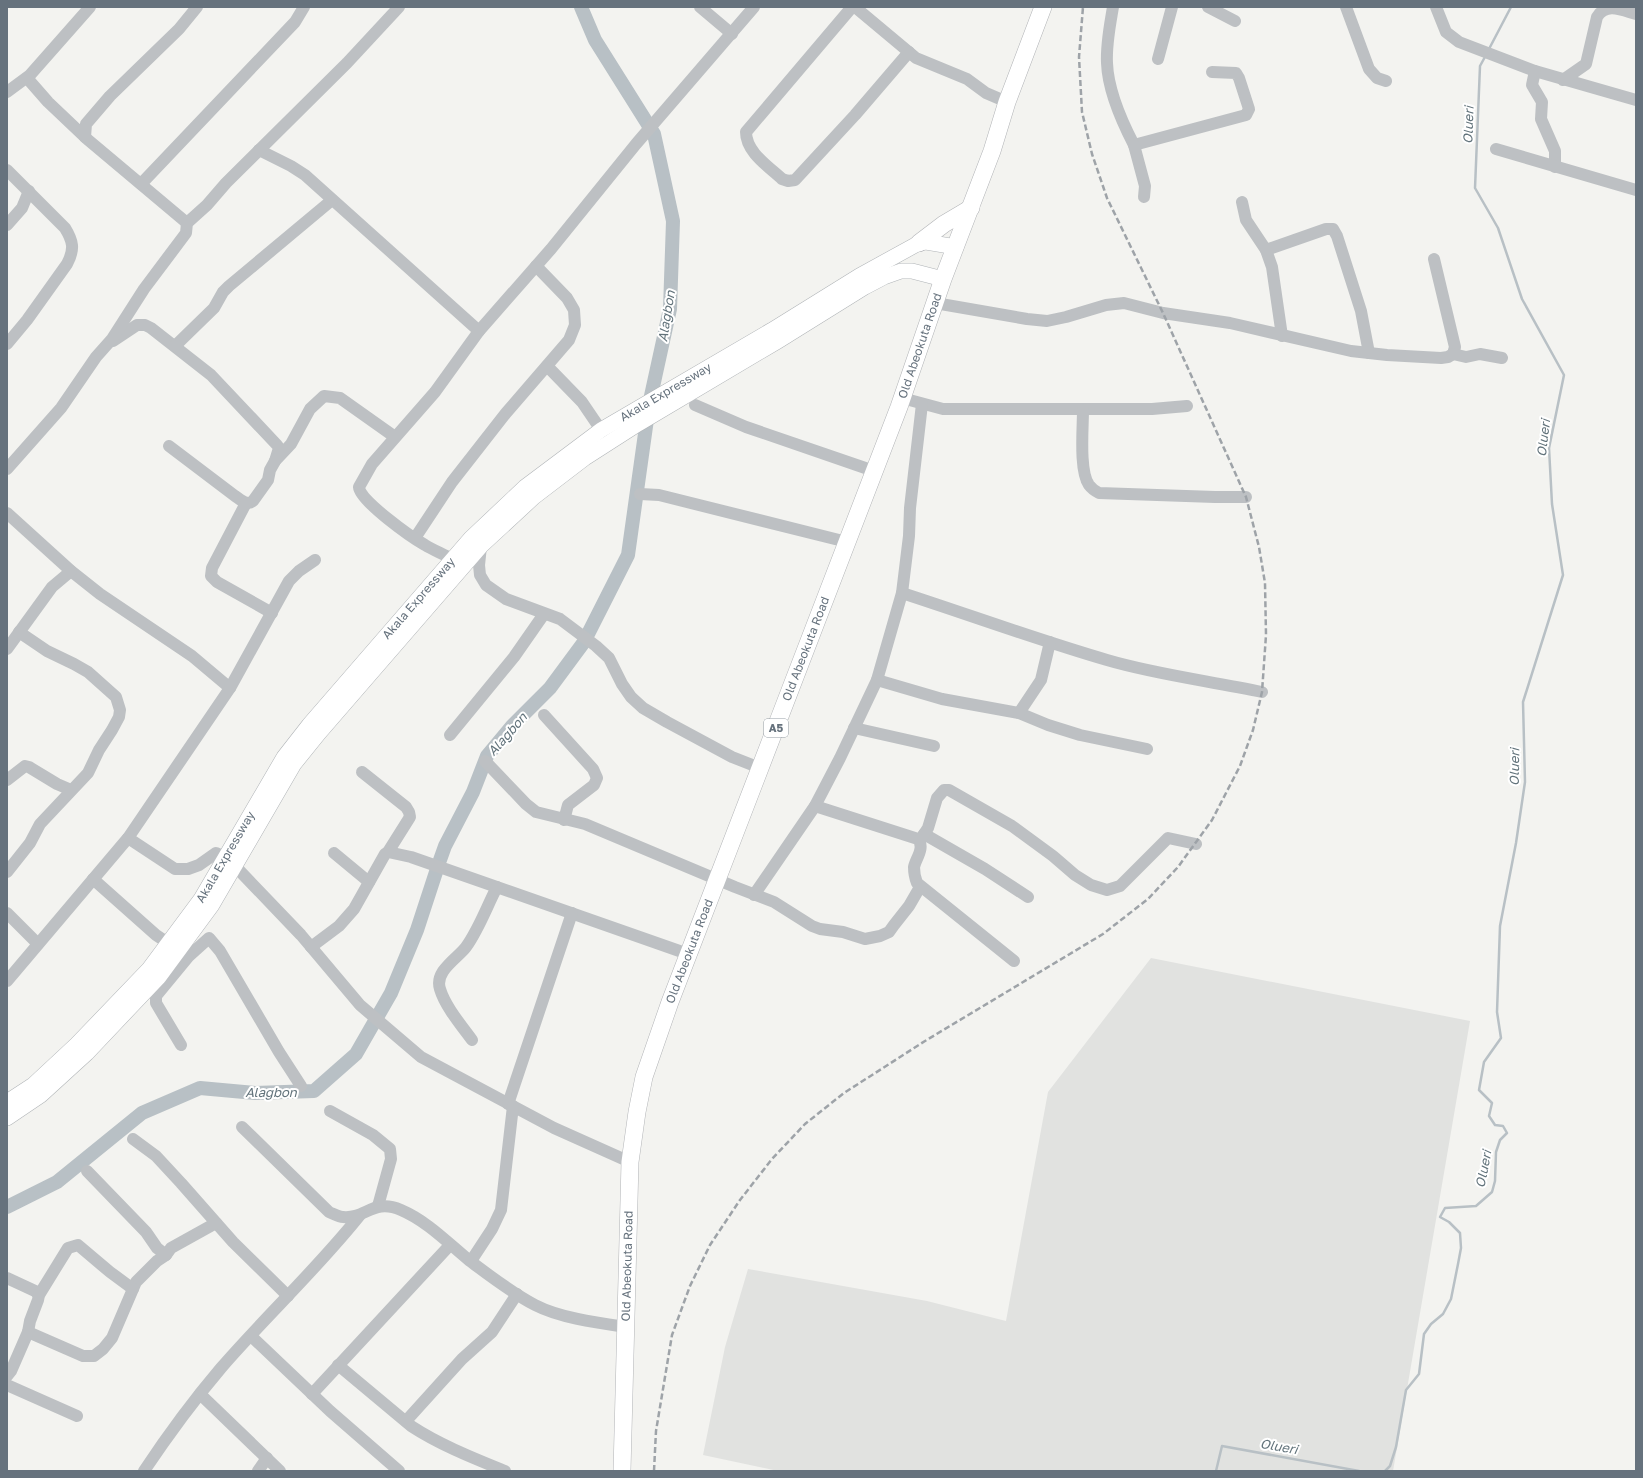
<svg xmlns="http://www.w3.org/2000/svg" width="1643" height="1478" font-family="'Golos Text',sans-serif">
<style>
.built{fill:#e1e2e0}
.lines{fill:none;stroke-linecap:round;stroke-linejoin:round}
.stream{stroke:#b8c0c5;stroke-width:2.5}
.river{stroke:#b8c0c5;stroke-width:14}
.major-casing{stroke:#b0b4b7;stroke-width:16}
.highway-casing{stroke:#b2b4b7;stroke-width:18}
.minor{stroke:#bdc0c3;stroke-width:12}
.major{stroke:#fff;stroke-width:15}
.highway{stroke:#fff;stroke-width:17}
.rail{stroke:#9ea3a8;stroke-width:2.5;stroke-dasharray:6 3;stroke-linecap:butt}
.labels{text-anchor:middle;stroke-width:4;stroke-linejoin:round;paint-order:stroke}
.shield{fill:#fff;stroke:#949ca4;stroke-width:1}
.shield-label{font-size:11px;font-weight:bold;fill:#66727d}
.street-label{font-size:12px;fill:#66727d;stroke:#fff}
.water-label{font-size:13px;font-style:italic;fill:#62737b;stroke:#fff}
</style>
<rect width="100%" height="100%" fill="#f3f3f0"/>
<polygon class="built" points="1151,958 1470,1021 1393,1471 778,1471 703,1455 725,1347 748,1269 927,1301 1006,1321 1048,1092"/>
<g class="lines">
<g class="stream">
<polyline points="1489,49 1511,7"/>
<polyline points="1216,1471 1222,1446 1359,1471"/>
<polyline points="1385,1471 1390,1466 1396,1447 1406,1390 1419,1374 1424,1334 1431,1324 1443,1314 1451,1299 1458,1264 1461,1248 1460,1233 1449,1222 1440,1217 1445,1208 1476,1206 1492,1192 1495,1181 1496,1152 1500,1140 1507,1133 1503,1126 1495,1125 1489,1116 1492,1103 1479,1090 1484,1062 1501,1038 1497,1012 1500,926 1516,843 1525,782 1523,702 1563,575 1552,504 1549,448 1564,375 1522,299 1498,228 1475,188 1480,66 1486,55"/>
</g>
<g class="river">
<polyline points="581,7 595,40 654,134 673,221 670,309 649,405 628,555 588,634"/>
<polyline points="440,860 445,846 473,792 487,756 512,726 550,688 584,642"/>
<polyline points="7,1207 57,1182 142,1113 200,1088 255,1093 314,1091 356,1054 391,993 417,930 436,872"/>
</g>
<defs>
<g id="major">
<path id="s1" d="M7 1102 33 1085 77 1044 149 969 201 899 284 757 309 725 471 538 525 487 601 430 772 330 859 276 919 243 926 242 956 247"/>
<polyline points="7,1118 41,1095 87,1053 159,977 212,905 294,764 319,733 481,546 534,497 585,458 638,424 778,341 865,287 884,277 901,271 912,271 943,279"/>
</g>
<g id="highway">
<polyline points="919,243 944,224 971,208"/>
<path id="s2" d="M622 1471 630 1162 637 1112 644 1077 670 1002 899 407 943 279 992 151 1007 102 1043 7"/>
</g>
</defs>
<use href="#major" class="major-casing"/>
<use href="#highway" class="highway-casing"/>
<g class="minor">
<polyline points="700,7 732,34"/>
<path d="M852 7 746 132C746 152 768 166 782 179L788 181 795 180 855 115 909 52"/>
<polyline points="855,7 916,58 967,79 986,93 1007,102"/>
<path d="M1113 7C1110 25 1106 44 1107 63 1108 91 1121 120 1134 145L1246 115 1249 109 1239 78 1236 73 1212 72"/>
<polyline points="1208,7 1235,21"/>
<polyline points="1346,7 1369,69 1377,78 1386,81"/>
<polyline points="1436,7 1446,32 1459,42 1535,71 1636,100"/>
<polyline points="1158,59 1172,7"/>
<polyline points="1535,71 1532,85 1542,102 1541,119 1555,151 1555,167"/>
<polyline points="27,78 48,102 87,139 187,223"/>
<path d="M1563 80 1586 64 1597 17C1606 2 1622 10 1636 14"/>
<polyline points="7,92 30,75 90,7"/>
<polyline points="85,137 86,124 110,96 179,29 197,7"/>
<polyline points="1134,145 1145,186 1144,197"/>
<polyline points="1496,149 1636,190"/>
<polyline points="259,150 291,166 305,175 479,331"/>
<path d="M7 170 65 228C73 241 75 249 67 264L27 320 7 344"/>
<polyline points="141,184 295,22 304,7"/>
<polyline points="1242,202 1246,220 1266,250 1272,267 1282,336"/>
<polyline points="7,225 22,208 29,191"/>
<polyline points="1266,250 1326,229 1333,229 1337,236 1361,311 1369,353"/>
<polyline points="935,303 1027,319 1047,321 1066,317 1106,305 1124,303 1163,313 1230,323 1351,351 1387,355 1441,358 1448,357 1453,354 1455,347 1434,259"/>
<polyline points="113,341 137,325 145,325 151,328 211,375 277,445 279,448 275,461"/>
<polyline points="175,346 214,308 223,292 229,286 332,200"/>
<polyline points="1453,354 1466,357 1480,354 1502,358"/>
<polyline points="547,366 582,402 601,430"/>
<polyline points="902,398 943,409 1152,409 1187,406"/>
<polyline points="695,405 746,427 874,471"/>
<path d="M1083 410C1083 428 1079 471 1089 485 1092 489 1095 491 1099 493L1215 497H1246"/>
<path d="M169 446 235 496C241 500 247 506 253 501L268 480 270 470 275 461 291 444 310 409 324 396 340 398 395 437"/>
<polyline points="7,469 61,408 96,357 112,339 144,289 186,233 187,223 207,205 226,183 347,63 399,7"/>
<polyline points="640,494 659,495 847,542"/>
<polyline points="246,503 212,568 211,576 217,582 272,613"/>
<polyline points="7,513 71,571 100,594 192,656 230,688"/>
<polyline points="415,538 452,482 506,413 569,340 575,325 574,310 567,298 536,266"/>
<polyline points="481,546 479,565 480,575 486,585 506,599 560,619 596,646 609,658 622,684 631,697 643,708 667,722 732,757 760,768"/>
<path d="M452 559C443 554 433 550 425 545 411 537 360 501 359 487L372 464 435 392 479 331 551 249 636 144 754 7"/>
<path d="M902 593C970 615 1038 640 1107 660 1158 675 1211 681 1262 692"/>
<polyline points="7,649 52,587 71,571"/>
<polyline points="877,680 942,699 1019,713 1048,725 1080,735 1147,749"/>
<polyline points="1019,713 1041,680 1050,642"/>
<polyline points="544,715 593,769 597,778 594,785 568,805 564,820"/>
<polyline points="854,728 934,746"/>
<polyline points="450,735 514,657 544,614"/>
<polyline points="485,761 526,804 536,812 585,824 735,887 774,902 812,926 820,929 843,932 865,939 880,936 889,932 894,925 909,906 920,887"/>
<polyline points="7,780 25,766 29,767 57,784 71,790"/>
<path d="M815 806 918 839C925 848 916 858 914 867 914 873 915 878 917 883L1014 961"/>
<polyline points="924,834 985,869 1028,897"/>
<polyline points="128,838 175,869 188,869 199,865 216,853 225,857"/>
<polyline points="920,840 928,828 937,798 944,790 949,790 1012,826 1053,856 1075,875 1091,885 1107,890 1120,886 1168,838 1196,844"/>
<polyline points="388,852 411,857 688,954"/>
<polyline points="334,853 369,882"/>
<polyline points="235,866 301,935 360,1005 421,1057 554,1128 630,1162"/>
<polyline points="7,872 30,843 40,824 88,773 99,750 112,730 119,717 120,710 116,697 88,672 74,664 47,651 19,632"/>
<polyline points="93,879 156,935 168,943"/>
<polyline points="754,895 815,806 840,758 877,680 902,593 909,536 910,508 922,404"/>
<polyline points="7,913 38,944"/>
<polyline points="311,947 339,926 354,909 385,854 388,852 410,817 409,812 406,807 362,772"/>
<polyline points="7,981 128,838 230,688 289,581 299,571 315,560"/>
<path d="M472 1040C461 1025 445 1006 440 989 434 971 458 958 466 947 479 929 487 906 497 887"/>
<polyline points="181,1045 156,1003 156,996 189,956 209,938 220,951 279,1052 301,1086"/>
<polyline points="508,1104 572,913"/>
<polyline points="330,1111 373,1135 390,1149 391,1159 378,1206"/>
<path d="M242 1127 329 1212C334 1214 338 1217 343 1217 366 1219 373 1198 401 1210 427 1221 448 1243 470 1261 490 1276 512 1293 535 1305 560 1318 598 1323 626 1327"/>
<polyline points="133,1139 156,1156 181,1183 233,1242 288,1296"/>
<polyline points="87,1171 146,1232 157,1248 166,1255 171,1248 216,1223"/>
<polyline points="471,1261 492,1229 501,1210 513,1106"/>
<polyline points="7,1278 35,1291 39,1295"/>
<polyline points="28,1332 83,1356 94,1356 103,1349 112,1338 136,1282 157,1261 166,1255"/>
<polyline points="251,1336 330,1411 399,1471"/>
<path d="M338 1365 411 1426C440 1445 473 1458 505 1471"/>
<polyline points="7,1376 11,1371 28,1332 30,1321 38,1300 39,1295 68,1248 78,1245 110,1272 133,1289"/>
<polyline points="7,1385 77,1416"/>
<polyline points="200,1394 280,1471"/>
<polyline points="312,1394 450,1245"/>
<polyline points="406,1421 462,1359 492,1332 517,1294"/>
<path d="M144 1471C168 1435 193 1401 221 1368 266 1316 317 1269 360 1215"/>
<polyline points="258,1471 267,1458"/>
</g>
<use href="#major" class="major"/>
<use href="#highway" class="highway"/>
<polyline class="rail" points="654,1471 656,1431 672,1335 690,1286 710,1245 740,1200 772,1159 805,1124 844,1093 925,1041 1103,934 1148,899 1178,867 1212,820 1240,766 1253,730 1262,692 1266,635 1265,583 1259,547 1246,497 1163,313 1107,198 1092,154 1082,112 1079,57 1083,7"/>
</g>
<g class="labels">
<rect class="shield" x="764" y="719" width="24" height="18" rx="3"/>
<g class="shield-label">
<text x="776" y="732">A5</text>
</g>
<g class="street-label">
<text dy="4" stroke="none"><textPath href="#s2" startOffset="1177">Old Abeokuta Road</textPath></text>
<text dy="4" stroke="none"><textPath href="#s1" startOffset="979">Akala Expressway</textPath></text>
<text dy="4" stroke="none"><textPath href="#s1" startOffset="655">Akala Expressway</textPath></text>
<text dy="4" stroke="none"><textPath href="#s2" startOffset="853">Old Abeokuta Road</textPath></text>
<text dy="4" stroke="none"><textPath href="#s1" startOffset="331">Akala Expressway</textPath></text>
<text dy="4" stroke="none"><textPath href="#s2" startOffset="529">Old Abeokuta Road</textPath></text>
<text dy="4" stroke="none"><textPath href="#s2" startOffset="205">Old Abeokuta Road</textPath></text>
</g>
<g class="water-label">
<text transform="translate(1468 125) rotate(-88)" y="5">Olueri</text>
<text transform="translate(666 316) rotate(-81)" y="5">Alagbon</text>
<text transform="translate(1543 438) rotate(-83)" y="5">Olueri</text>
<text transform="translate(507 734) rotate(-49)" y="5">Alagbon</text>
<text transform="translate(1514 767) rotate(-89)" y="5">Olueri</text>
<text x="271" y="1097">Alagbon</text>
<text transform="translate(1483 1169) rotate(-79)" y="5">Olueri</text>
<text transform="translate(1279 1446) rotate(10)" y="5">Olueri</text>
</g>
</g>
<rect width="1643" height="1478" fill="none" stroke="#66727d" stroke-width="16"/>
</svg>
